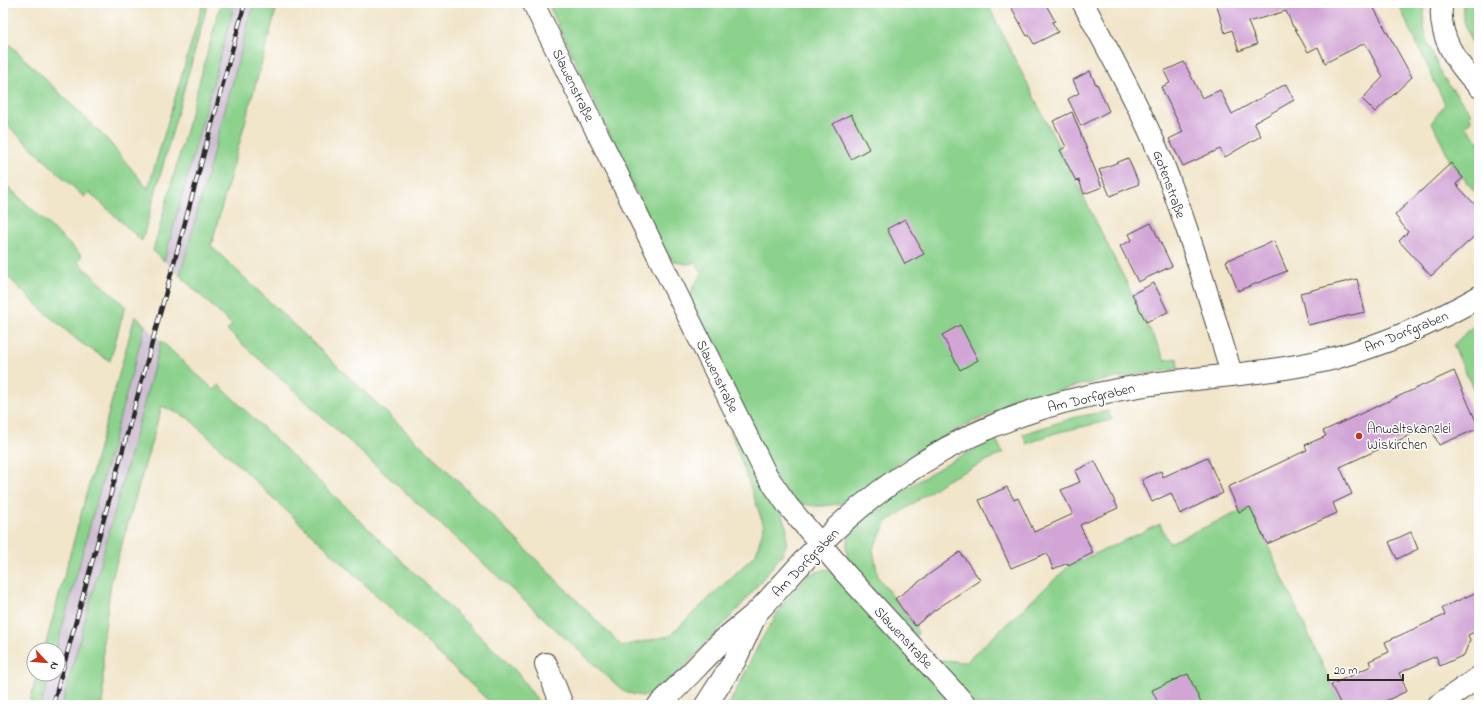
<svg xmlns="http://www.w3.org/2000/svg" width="1482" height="708" font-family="'Indie Flower',sans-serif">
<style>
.industrial{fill:#cebed1}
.green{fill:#8cd28d;stroke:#5c7e5c}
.building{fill:#d2a5d6}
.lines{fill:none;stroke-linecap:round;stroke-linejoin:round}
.street-casing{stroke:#494743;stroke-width:23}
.secondary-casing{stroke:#494743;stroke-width:24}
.street{stroke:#fff;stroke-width:21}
.secondary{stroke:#fff;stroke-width:22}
.rail-casing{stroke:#2b2b2b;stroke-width:4.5}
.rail{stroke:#fff;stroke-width:3;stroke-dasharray:9;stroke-linecap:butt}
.poi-dot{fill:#c8321e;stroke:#fff;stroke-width:1.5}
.labels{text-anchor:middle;stroke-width:3;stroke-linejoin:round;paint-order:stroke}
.street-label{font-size:14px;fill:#2b2b2b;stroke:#fff}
.poi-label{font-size:14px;fill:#2b2b2b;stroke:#fff;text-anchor:start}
</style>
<rect width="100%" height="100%" fill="#fff"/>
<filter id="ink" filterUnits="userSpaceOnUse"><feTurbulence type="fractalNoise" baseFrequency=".025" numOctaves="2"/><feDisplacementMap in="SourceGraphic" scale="8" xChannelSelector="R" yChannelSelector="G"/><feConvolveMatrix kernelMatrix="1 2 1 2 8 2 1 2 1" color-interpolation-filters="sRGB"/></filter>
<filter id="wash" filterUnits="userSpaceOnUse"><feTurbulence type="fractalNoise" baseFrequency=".012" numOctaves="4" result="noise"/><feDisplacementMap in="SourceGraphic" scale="16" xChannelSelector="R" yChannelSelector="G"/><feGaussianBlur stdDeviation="0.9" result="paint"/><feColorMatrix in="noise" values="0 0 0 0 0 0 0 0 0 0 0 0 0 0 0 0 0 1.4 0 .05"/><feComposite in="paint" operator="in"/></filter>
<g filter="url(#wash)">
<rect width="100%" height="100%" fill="#f1e5ca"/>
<g class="industrial">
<polygon points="235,3 254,3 180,276 164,261"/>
<polygon points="145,325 161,341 62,705 41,705 50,674 58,674 58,650 56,650"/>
</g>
<g class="green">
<polygon points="203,3 208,3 142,241 89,192 84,197 3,121 3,38 106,138 148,189"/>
<polygon points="221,3 235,3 164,261 153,251"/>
<polygon points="254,3 278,3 211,246 449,472 622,646 669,636 756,554 764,526 730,429 779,509 787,529 786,546 781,556 744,602 678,674 661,689 642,696 628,693 620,688 227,330 232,325 180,276"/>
<path d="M548 3H987L1165 360 1177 358 1178 369C1141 374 1104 379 1068 388 1024 399 981 417 941 438 921 449 901 462 882 475 867 486 855 500 837 504 823 507 805 508 793 498 787 493 782 486 777 480L689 303 693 287 702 273 696 262C685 267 676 262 666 256Z"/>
<polygon points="1398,3 1424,3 1424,27 1428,44 1443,77 1470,112 1471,121 1465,126 1479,142 1479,197 1451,163 1432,122 1445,104"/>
<path d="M1463 3H1479V54C1469 40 1461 21 1463 3Z"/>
<polygon points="3,182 82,256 77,261 126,307 124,310 110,361 81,343 41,309 3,272"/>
<polygon points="135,316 145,325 56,650 44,650"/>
<polygon points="1479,321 1479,401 1453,345"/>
<polygon points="161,341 214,390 219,385 516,671 541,705 493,705 188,418 162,406 111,582 103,642 103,705 62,705"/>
<polygon points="1108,411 1112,420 1055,433 1027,444 1023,434 1076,417"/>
<path d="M996 439 1003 453 945 481 886 523 873 549 878 577 915 626 918 633 915 640 850 563C846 554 844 543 851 534 856 525 867 518 876 512 913 482 953 458 996 439Z"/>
<polygon points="1250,507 1341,705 974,705 942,670 941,660 966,662 1069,566 1160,524 1169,543"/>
<polygon points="827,569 838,574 959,705 729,705 761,640 786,600 809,574"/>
<polygon points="37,674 50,674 41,705 29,705"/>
</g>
<g id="blocks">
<g class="building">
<polygon points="1009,3 1045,3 1055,21 1052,22 1058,32 1034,44 1029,35 1027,36"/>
<polygon points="1216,3 1371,3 1412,77 1375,112 1362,99 1383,77 1365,43 1325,63 1318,47 1308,52 1294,27 1293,27 1286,11 1248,22 1257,44 1239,51 1232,30 1225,33"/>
<polygon points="1184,62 1202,98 1220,90 1232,114 1286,84 1294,100 1254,123 1261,136 1242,147 1225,157 1220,149 1183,166 1169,139 1183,132 1161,87 1170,83 1164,71"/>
<polygon points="1090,71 1096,85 1097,84 1109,111 1081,126 1068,99 1079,93 1073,80"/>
<polygon points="1072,112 1102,187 1084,194 1079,180 1076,181 1060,150 1066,147 1053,121"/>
<polygon points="851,114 869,149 851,159 833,124"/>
<polygon points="1128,158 1139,184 1110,196 1099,170"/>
<polygon points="1451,163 1463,178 1456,184 1479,209 1479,232 1431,276 1399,241 1408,232 1395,215"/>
<polygon points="905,219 924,254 905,264 887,229"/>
<polygon points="1151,223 1172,266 1138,282 1120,246 1132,240 1129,234"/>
<polygon points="1274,241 1287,271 1238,291 1226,261"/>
<polygon points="1357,279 1365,312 1308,325 1300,293"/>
<polygon points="1154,283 1168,312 1146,322 1132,294"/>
<polygon points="960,325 978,360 960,370 942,335"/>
<polygon points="1454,371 1479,428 1439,445 1430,426 1340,467 1352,494 1333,503 1337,513 1267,544 1250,507 1239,512 1228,487 1307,450 1305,445 1326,436 1323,431"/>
<polygon points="1207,457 1223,493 1180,514 1171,493 1152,502 1142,480 1161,471 1163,477"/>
<polygon points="1095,461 1118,508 1080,525 1093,553 1068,565 1068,563 1053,569 1047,553 1011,568 979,500 1007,487 1014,500 1018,498 1034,532 1073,514 1061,490 1080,482 1075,471"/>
<polygon points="1411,532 1418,549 1397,559 1389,542"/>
<polygon points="960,552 980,580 935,610 915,626 895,599"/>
<polygon points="1479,591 1479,630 1468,635 1470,640 1464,655 1440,666 1436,656 1399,673 1407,691 1377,705 1341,705 1331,685 1371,666 1369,661 1389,652 1385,642 1445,615 1442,608"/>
<polygon points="1188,674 1202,705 1159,705 1152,690"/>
</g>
</g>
</g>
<g filter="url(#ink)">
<use href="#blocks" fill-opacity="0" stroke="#494743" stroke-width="1"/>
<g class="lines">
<defs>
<g id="street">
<polyline points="533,3 766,474 788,506 846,574 966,705"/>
<path d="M1083 3C1110 54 1139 105 1161 158 1189 229 1210 302 1232 375"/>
<path d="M1442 3C1437 36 1457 64 1479 87"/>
<polyline points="1438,705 1479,677"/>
</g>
<g id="secondary">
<polyline points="546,664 562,705"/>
<path d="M659 705C679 686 697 666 716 647 729 634 745 623 759 610 780 588 799 565 820 544 879 484 956 435 1036 410 1074 398 1113 390 1152 384 1213 376 1275 373 1335 358 1386 344 1433 323 1479 297"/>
<polyline points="706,705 735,660 755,616"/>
</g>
</defs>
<use href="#street" class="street-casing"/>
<use href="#secondary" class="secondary-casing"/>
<use href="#street" class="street"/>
<use href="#secondary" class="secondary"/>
<defs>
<polyline id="rail" points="53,705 245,3"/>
</defs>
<use href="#rail" class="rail-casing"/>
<use href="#rail" class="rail"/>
</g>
</g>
<circle class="poi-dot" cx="1359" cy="436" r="4"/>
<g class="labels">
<g class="street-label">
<text transform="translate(574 85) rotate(64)" y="5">Slawenstraße</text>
<text transform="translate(1170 184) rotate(70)" y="5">Gotenstraße</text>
<text transform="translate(1406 331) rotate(-22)" y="5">Am Dorfgraben</text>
<text transform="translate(718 376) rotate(64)" y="5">Slawenstraße</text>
<text transform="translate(1091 397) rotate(-13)" y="5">Am Dorfgraben</text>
<text transform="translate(805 562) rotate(-46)" y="5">Am Dorfgraben</text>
<text transform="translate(904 637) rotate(47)" y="5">Slawenstraße</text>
</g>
<g class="poi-label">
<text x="1367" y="433">Anwaltskanzlei<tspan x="1367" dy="16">Wiskirchen</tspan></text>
</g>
</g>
<rect width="1482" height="708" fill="none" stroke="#fff" stroke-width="16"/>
<g transform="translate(46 662) rotate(116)"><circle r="19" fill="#ffffff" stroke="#aaaaaa"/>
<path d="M0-3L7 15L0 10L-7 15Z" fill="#c8321e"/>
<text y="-6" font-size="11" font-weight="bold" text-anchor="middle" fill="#2b2b2b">N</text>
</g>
<path d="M1328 674v6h75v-6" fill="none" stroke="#2b2b2b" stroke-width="2"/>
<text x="1334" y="674" font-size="12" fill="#2b2b2b" stroke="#ffffff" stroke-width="3" paint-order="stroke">20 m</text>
</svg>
